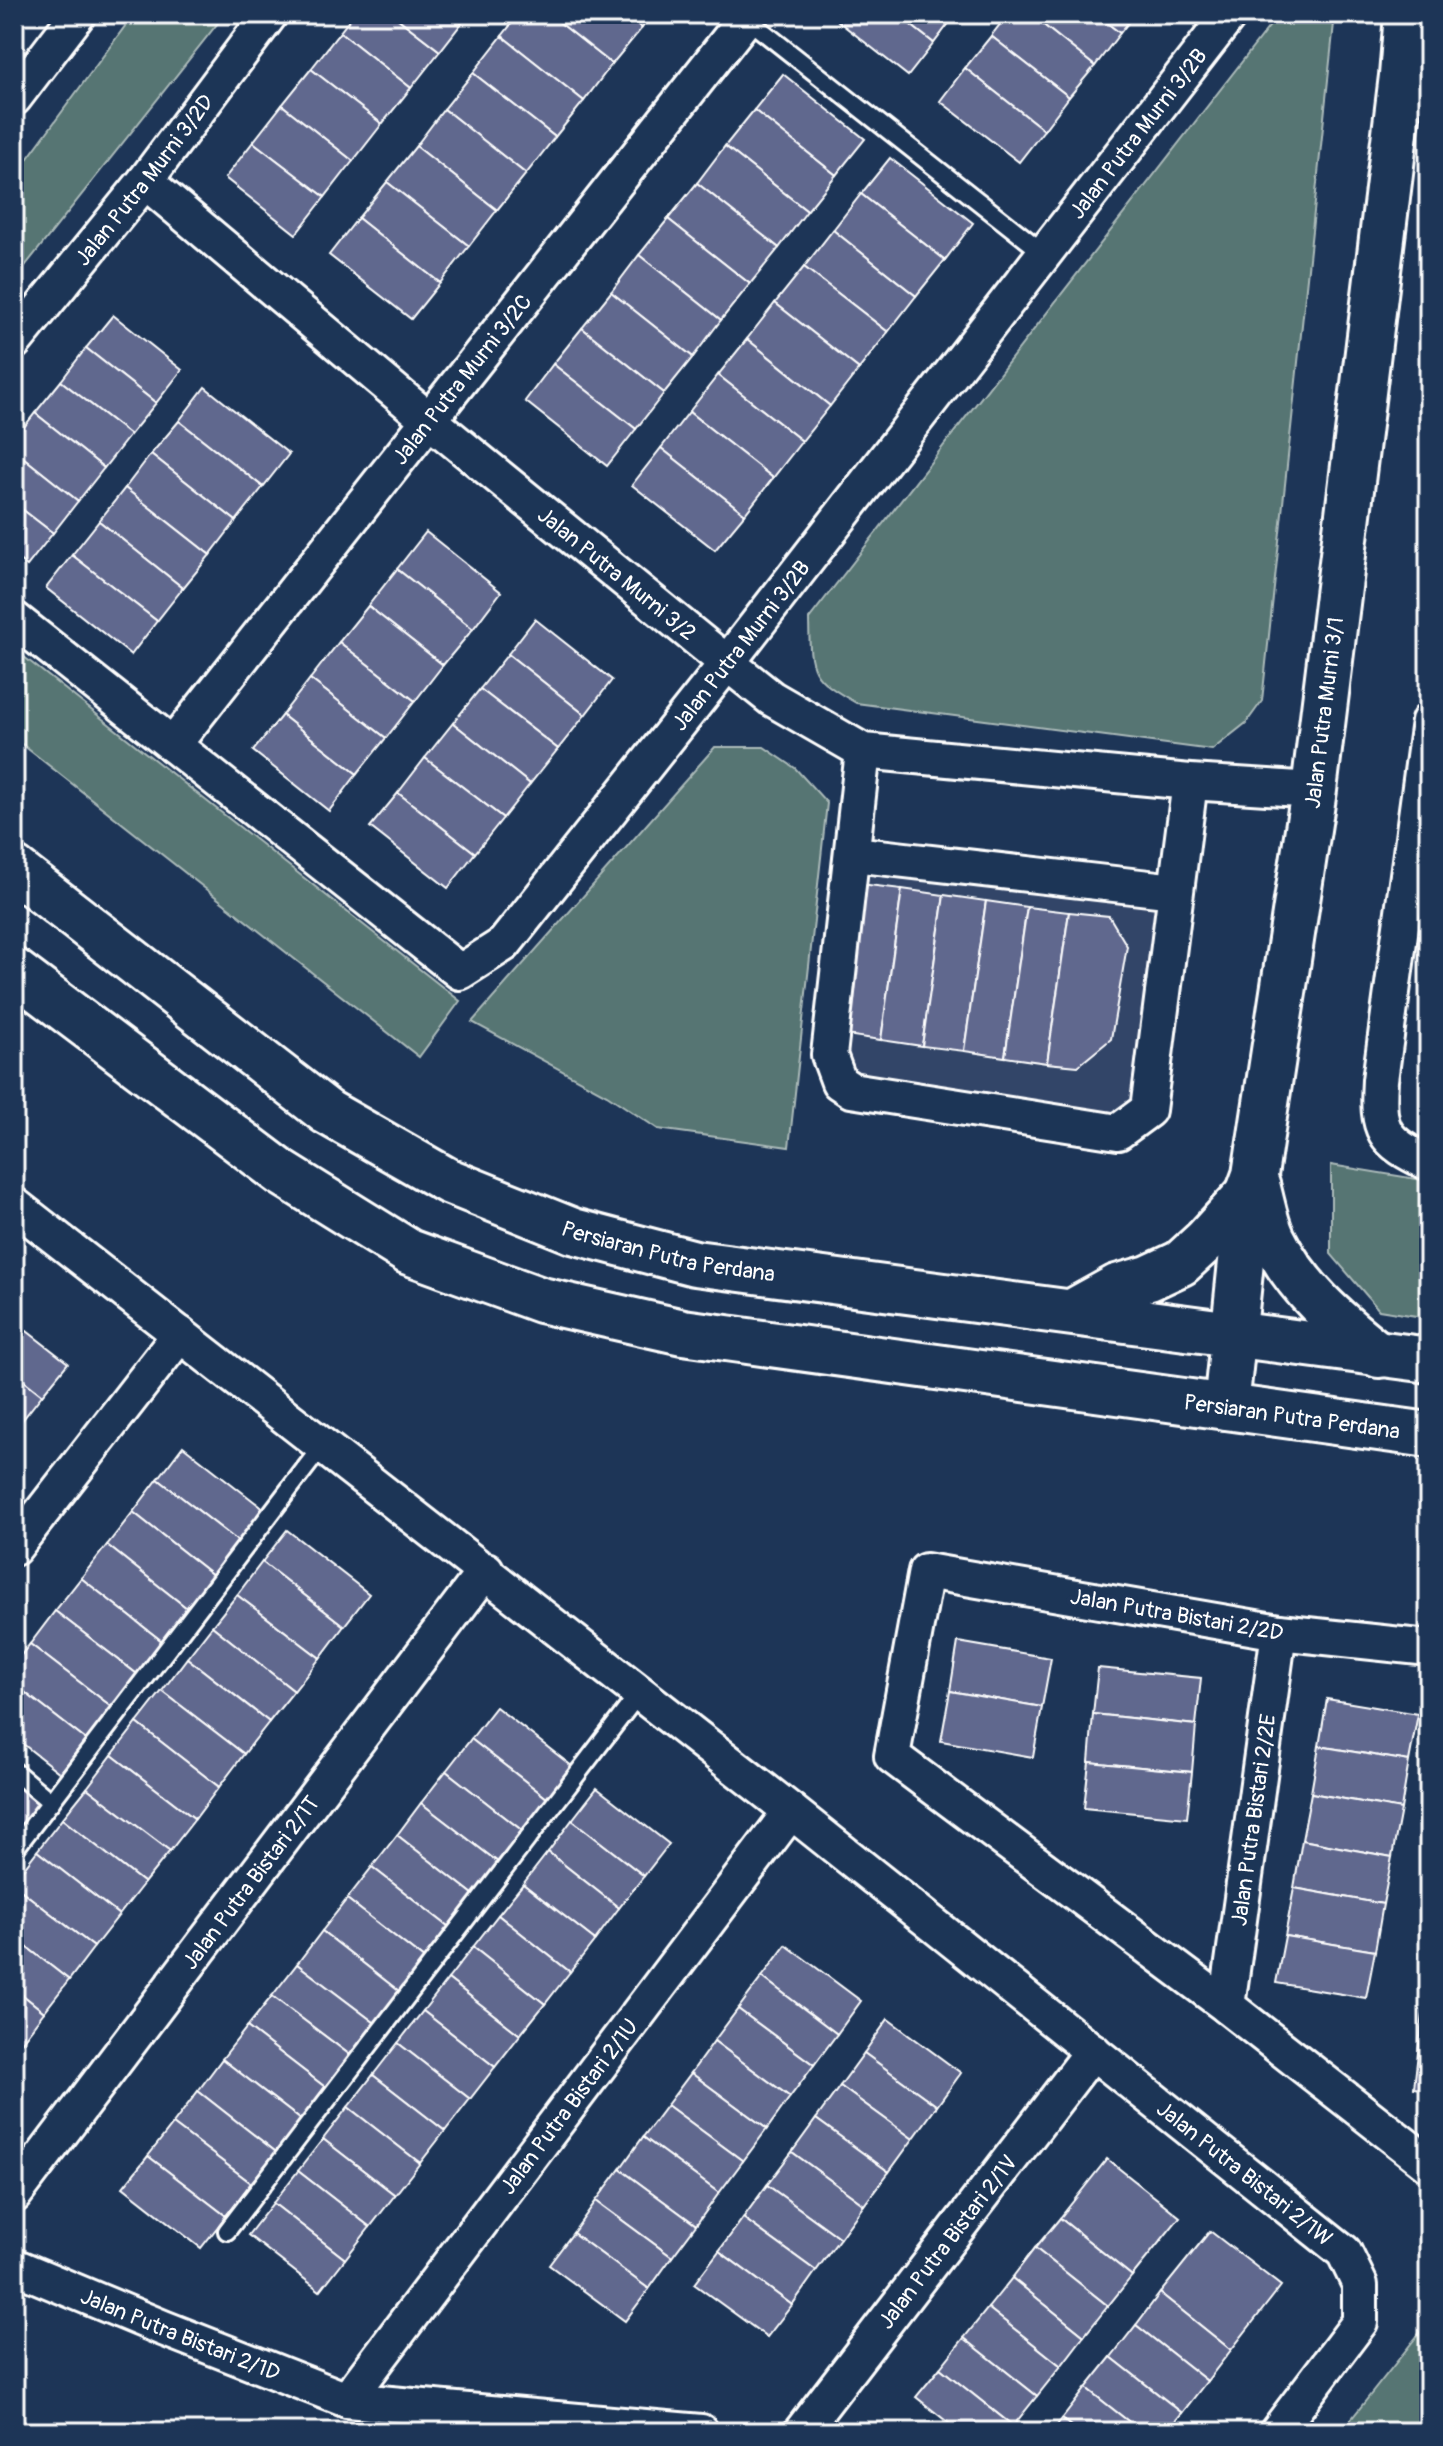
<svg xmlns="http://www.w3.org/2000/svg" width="1443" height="2446" font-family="Pangolin,sans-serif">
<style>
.built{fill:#314468}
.green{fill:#577573;stroke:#abbab9;stroke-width:2}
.building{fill:#61688e;stroke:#fff;stroke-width:2}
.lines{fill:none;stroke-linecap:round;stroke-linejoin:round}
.lane-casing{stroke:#fff;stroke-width:22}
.street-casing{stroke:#fff;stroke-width:40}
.secondary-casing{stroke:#fff;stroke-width:50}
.lane{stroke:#1d3557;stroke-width:16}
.street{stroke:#1d3557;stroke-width:34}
.secondary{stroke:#1d3557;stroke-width:44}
.labels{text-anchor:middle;stroke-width:8;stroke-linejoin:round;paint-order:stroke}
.street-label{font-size:22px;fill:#fff;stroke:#1d3557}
</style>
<rect width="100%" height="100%" fill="#1d3557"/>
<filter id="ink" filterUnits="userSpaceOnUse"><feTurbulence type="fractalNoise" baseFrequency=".0125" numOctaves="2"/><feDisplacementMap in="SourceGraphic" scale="16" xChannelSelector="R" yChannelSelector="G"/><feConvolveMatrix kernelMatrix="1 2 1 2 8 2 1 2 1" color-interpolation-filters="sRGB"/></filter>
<g filter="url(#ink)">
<polygon class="built" points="864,869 1157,905 1135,1102 1115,1115 855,1076 842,1052"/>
<g class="green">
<polygon points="134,14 225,14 14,280 14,177"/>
<path d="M1279 14H1335L1262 701 1246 723 1212 750 856 703C809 676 810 672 809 619Z"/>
<polygon points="14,649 460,1001 419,1057 14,738"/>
<polygon points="715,747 764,747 795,768 827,803 789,1147 658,1129 607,1095 472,1022"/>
<polygon points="1331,1165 1429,1181 1429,1318 1379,1310 1331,1254"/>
<polygon points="1429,2321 1429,2432 1341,2432"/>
</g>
<g class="building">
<polygon points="354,14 392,14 440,51 411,88 340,32"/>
<polygon points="392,14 467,14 468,15 440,51"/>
<polygon points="519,14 549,14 612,64 584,101 502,36"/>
<polygon points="549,14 624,14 642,28 612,64"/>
<polygon points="624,14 652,14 642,28"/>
<polygon points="843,14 897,14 934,43 908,76 838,21"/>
<polygon points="897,14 956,14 934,43"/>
<polygon points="1008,14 1030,14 1095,66 1069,97 991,36"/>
<polygon points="1030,14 1096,14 1120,33 1095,66"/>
<polygon points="1096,14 1135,14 1120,33"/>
<polygon points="340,32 411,88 382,124 311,69"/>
<polygon points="502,36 584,101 555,137 473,73"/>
<polygon points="991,36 1069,97 1044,130 965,68"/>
<polygon points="965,68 1044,130 1019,162 940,101"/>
<polygon points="311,69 382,124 353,161 282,105"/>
<polygon points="473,73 555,137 526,174 444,109"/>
<polygon points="783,74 865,139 836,175 754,110"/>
<polygon points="282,105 353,161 325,197 253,142"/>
<polygon points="444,109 526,174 497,210 416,146"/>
<polygon points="754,110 836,175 807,211 725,146"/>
<polygon points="253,142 325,197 296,234 225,178"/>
<polygon points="416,146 497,210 469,246 387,182"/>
<polygon points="725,146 807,211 779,248 697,183"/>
<polygon points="890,158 973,223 945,260 861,194"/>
<polygon points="387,182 469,246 440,283 358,218"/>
<polygon points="697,183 779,248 750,284 668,219"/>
<polygon points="861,194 945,260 916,296 833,230"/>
<polygon points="358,218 440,283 411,319 329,255"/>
<polygon points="668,219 750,284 721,320 639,255"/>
<polygon points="833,230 916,296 888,332 804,267"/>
<polygon points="639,255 721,320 693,357 611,292"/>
<polygon points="804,267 888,332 859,369 775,303"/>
<polygon points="611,292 693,357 664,393 582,328"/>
<polygon points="775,303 859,369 830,406 747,339"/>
<polygon points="113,315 182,370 156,403 86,348"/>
<polygon points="582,328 664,393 636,429 553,364"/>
<polygon points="747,339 830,406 802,441 718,375"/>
<polygon points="86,348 156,403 130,435 61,381"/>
<polygon points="553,364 636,429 607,466 525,401"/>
<polygon points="718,375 802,441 773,478 689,412"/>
<polygon points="61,381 130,435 104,468 35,413"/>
<polygon points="205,387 289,454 263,487 179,421"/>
<polygon points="689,412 773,478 745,514 661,448"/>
<polygon points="35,413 104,468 78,501 14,450 14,440"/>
<polygon points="179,421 263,487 236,521 151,454"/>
<polygon points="661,448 745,514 715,550 632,485"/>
<polygon points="14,450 78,501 53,533 14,503"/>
<polygon points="151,454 236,521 210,555 125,488"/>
<polygon points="125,488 210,555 183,588 99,521"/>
<polygon points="14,503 53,533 27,566 14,556"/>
<polygon points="99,521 183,588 157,621 72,555"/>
<polygon points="426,532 501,592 473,629 397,569"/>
<polygon points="72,555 157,621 131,655 46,588"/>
<polygon points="397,569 473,629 443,665 368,606"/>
<polygon points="368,606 443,665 415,701 339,642"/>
<polygon points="535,619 612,680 585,715 508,654"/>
<polygon points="339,642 415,701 386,738 310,679"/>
<polygon points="508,654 585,715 558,749 480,689"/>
<polygon points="310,679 386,738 357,774 282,715"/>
<polygon points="480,689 558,749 530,784 453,723"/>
<polygon points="282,715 357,774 329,811 253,751"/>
<polygon points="453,723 530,784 503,818 425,758"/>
<polygon points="425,758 503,818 475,853 398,793"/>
<polygon points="398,793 475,853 448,888 370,827"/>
<polygon points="860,884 902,889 881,1040 839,1034"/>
<polygon points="902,889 944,895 922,1046 881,1040"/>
<polygon points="944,895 986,901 964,1051 922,1046"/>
<polygon points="986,901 1027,907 1005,1057 964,1051"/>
<polygon points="1027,907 1069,912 1047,1063 1005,1057"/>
<polygon points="1069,912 1109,916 1127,946 1111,1039 1078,1066 1047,1063"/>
<polygon points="14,1321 68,1363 42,1395 14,1373"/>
<polygon points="14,1373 42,1395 17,1427 14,1424"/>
<polygon points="183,1446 265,1510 240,1543 158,1479"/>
<polygon points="158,1479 240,1543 214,1576 133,1512"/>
<polygon points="133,1512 214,1576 188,1609 107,1545"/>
<polygon points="287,1530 369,1594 344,1626 262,1562"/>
<polygon points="107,1545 188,1609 163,1642 81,1578"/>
<polygon points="262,1562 344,1626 320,1658 237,1595"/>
<polygon points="81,1578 163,1642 137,1674 55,1611"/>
<polygon points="237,1595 320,1658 294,1691 212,1626"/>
<polygon points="55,1611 137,1674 112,1707 30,1644"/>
<polygon points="212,1626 294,1691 269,1722 187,1658"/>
<polygon points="958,1642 1051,1658 1042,1707 950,1691"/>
<polygon points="30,1644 112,1707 86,1740 14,1684 14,1664"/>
<polygon points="187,1658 269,1722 244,1754 162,1691"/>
<polygon points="1098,1668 1201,1678 1196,1725 1093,1714"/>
<polygon points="14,1684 86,1740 60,1773 14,1737"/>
<polygon points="162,1691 244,1754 219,1787 137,1723"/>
<polygon points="950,1691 1042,1707 1033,1757 941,1741"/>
<polygon points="1327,1699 1418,1714 1409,1761 1319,1746"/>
<polygon points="496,1707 573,1767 548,1799 471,1739"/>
<polygon points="1093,1714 1196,1725 1192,1772 1089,1762"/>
<polygon points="137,1723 219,1787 195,1819 112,1755"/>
<polygon points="471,1739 548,1799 524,1832 446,1771"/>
<polygon points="1319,1746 1409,1761 1401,1809 1311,1793"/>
<polygon points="112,1755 195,1819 170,1851 87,1788"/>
<polygon points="1089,1762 1192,1772 1187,1818 1084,1808"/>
<polygon points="446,1771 524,1832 499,1863 421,1803"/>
<polygon points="14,1779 42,1801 16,1833 14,1831"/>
<polygon points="87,1788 170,1851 144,1883 62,1819"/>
<polygon points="597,1788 669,1844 644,1876 572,1820"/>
<polygon points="1311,1793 1401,1809 1392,1857 1302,1840"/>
<polygon points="421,1803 499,1863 474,1895 397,1835"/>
<polygon points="62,1819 144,1883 119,1915 37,1851"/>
<polygon points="572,1820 644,1876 619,1908 548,1852"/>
<polygon points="397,1835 474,1895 449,1927 372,1867"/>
<polygon points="1302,1840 1392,1857 1383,1904 1294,1888"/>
<polygon points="37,1851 119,1915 94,1947 14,1885 14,1881"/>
<polygon points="548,1852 619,1908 595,1940 523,1884"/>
<polygon points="372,1867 449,1927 425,1960 347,1899"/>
<polygon points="523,1884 595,1940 570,1972 498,1915"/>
<polygon points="14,1885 94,1947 69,1980 14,1937"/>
<polygon points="1294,1888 1383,1904 1375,1951 1285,1936"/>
<polygon points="347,1899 425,1960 400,1992 322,1931"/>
<polygon points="498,1915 570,1972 545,2004 473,1947"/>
<polygon points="322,1931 400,1992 375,2023 297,1964"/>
<polygon points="1285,1936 1375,1951 1366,1998 1276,1983"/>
<polygon points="14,1937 69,1980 44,2012 14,1988"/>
<polygon points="786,1945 861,2001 837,2034 762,1977"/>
<polygon points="473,1947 545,2004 520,2035 448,1979"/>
<polygon points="297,1964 375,2023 350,2055 272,1996"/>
<polygon points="762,1977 837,2034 814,2065 738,2009"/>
<polygon points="448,1979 520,2035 495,2067 423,2011"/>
<polygon points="14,1988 44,2012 20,2044 14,2040"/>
<polygon points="272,1996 350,2055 325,2087 247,2027"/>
<polygon points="1425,1999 1429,2000 1429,2045 1419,2044"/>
<polygon points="738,2009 814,2065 790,2097 714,2041"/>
<polygon points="423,2011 495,2067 470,2099 398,2043"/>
<polygon points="888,2019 961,2073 937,2106 864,2053"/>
<polygon points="247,2027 325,2087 301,2120 222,2059"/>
<polygon points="714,2041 790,2097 767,2129 691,2073"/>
<polygon points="398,2043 470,2099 445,2131 373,2075"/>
<polygon points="1419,2044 1429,2045 1429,2090 1414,2088"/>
<polygon points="864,2053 937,2106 913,2139 840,2086"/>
<polygon points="222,2059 301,2120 276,2152 198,2091"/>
<polygon points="691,2073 767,2129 743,2161 667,2105"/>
<polygon points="373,2075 445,2131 420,2163 348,2107"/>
<polygon points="840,2086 913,2139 889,2172 816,2119"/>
<polygon points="198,2091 276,2152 251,2183 173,2124"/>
<polygon points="667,2105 743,2161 719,2193 643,2137"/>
<polygon points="348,2107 420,2163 395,2195 323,2139"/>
<polygon points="816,2119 889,2172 864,2205 792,2152"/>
<polygon points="173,2124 251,2183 226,2216 148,2156"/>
<polygon points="643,2137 719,2193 696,2225 620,2169"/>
<polygon points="323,2139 395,2195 370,2227 298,2171"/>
<polygon points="792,2152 864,2205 840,2238 767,2185"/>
<polygon points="148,2156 226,2216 201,2248 123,2187"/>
<polygon points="1107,2159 1180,2217 1132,2276 1060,2218"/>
<polygon points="620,2169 696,2225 672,2257 596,2201"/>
<polygon points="298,2171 370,2227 345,2259 273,2203"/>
<polygon points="767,2185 840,2238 816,2271 743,2218"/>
<polygon points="596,2201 672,2257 649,2289 573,2233"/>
<polygon points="273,2203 345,2259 320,2291 248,2235"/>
<polygon points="743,2218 816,2271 792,2305 719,2251"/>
<polygon points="1060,2218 1132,2276 1108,2306 1035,2248"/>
<polygon points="1210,2231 1281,2286 1231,2350 1160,2293"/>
<polygon points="573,2233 649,2289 625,2321 549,2265"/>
<polygon points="1035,2248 1108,2306 1084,2336 1012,2278"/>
<polygon points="719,2251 792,2305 767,2337 694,2284"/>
<polygon points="1012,2278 1084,2336 1061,2366 988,2308"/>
<polygon points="1160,2293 1231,2350 1207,2381 1136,2325"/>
<polygon points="988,2308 1061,2366 1037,2396 964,2338"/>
<polygon points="1136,2325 1207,2381 1182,2413 1111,2357"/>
<polygon points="964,2338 1037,2396 1013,2426 940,2368"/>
<polygon points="1111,2357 1182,2413 1166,2432 1142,2432 1086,2388"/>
<polygon points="940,2368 1013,2426 1008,2432 960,2432 916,2397"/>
<polygon points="1086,2388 1142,2432 1078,2432 1062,2419"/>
<polygon points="1062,2419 1078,2432 1052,2432"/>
</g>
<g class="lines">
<defs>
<g id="lane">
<polyline points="742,15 1045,254"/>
<polyline points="14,1771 51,1802"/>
<polyline points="14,1850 323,1445"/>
<polyline points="227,2231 640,1692"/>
</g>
<g id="street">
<polyline points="14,98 78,14"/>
<path id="s1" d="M145 181 429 420 727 663 771 698 863 751 1190 782 1314 790"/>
<path id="s2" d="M14 342 145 181 270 14"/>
<path id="s3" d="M14 619 460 972 504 944 727 663 1230 14"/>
<path d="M1429 721 1380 1080C1377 1131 1382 1141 1429 1163"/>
<path id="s4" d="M173 745 749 14"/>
<polyline points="863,751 829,1055 839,1082 851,1090 1118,1132 1148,1110 1190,782"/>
<polyline points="853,854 1175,891"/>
<path id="s5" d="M14 1205 791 1811 1344 2252 1360 2285V2322L1277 2432"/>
<polyline points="14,1548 180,1334"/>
<polyline points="1429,1648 1279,1632 926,1571 892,1756 1227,2006 1429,2164"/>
<path id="s6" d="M1227 2006 1279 1632"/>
<path id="s7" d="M14 2195 486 1570"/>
<path id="s8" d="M14 2266 163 2328 347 2400 701 2432"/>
<path id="s9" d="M347 2400 791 1811"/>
<path id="s10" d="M801 2432 1093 2051"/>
</g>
<g id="secondary">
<path id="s11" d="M14 869 327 1112 448 1181 573 1231 695 1263 1429 1360"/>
<path id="s12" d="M14 971 282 1173 409 1252 541 1300 683 1332 1429 1435"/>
<path d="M1257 1185C1262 1202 1265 1223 1273 1239 1297 1288 1337 1322 1379 1355"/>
<polyline points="1072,1312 1117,1287 1149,1278 1181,1263 1205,1241 1248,1194"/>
<path id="s13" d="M1226 1407 1248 1194 1255 1175 1314 790 1402 76 1407 14"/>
</g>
</defs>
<use href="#lane" class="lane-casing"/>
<use href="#street" class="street-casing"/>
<use href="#secondary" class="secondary-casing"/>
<use href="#lane" class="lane"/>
<use href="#street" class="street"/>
<use href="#secondary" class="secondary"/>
</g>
</g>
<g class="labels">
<g class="street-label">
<text dy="8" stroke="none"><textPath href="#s3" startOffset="1650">Jalan Putra Murni 3/2B</textPath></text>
<text dy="8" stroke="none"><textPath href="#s2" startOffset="208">Jalan Putra Murni 3/2D</textPath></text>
<text dy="8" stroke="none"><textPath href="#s4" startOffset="466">Jalan Putra Murni 3/2C</textPath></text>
<text dy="8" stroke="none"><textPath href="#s1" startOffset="614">Jalan Putra Murni 3/2</textPath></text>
<text dy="8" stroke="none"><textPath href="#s3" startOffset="1002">Jalan Putra Murni 3/2B</textPath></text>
<text dy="8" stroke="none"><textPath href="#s13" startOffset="702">Jalan Putra Murni 3/1</textPath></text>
<text dy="8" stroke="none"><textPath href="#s11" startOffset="768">Persiaran Putra Perdana</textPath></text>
<text dy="8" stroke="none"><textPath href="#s12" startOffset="1386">Persiaran Putra Perdana</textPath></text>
<text transform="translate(1177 1614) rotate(10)" y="8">Jalan Putra Bistari 2/2D</text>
<text dy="8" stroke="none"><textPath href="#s6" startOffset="188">Jalan Putra Bistari 2/2E</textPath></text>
<text dy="8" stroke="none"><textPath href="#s7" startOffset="392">Jalan Putra Bistari 2/1T</textPath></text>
<text dy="8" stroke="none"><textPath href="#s9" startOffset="368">Jalan Putra Bistari 2/1U</textPath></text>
<text dy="8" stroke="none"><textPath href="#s5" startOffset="1566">Jalan Putra Bistari 2/1W</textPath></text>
<text dy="8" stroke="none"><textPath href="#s10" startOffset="240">Jalan Putra Bistari 2/1V</textPath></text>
<text dy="8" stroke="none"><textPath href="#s8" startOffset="180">Jalan Putra Bistari 2/1D</textPath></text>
</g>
</g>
<rect width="1443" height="2446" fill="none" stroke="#1d3557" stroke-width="48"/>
<rect x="24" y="24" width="1395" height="2398" fill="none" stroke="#fff" stroke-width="3" filter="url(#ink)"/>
</svg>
